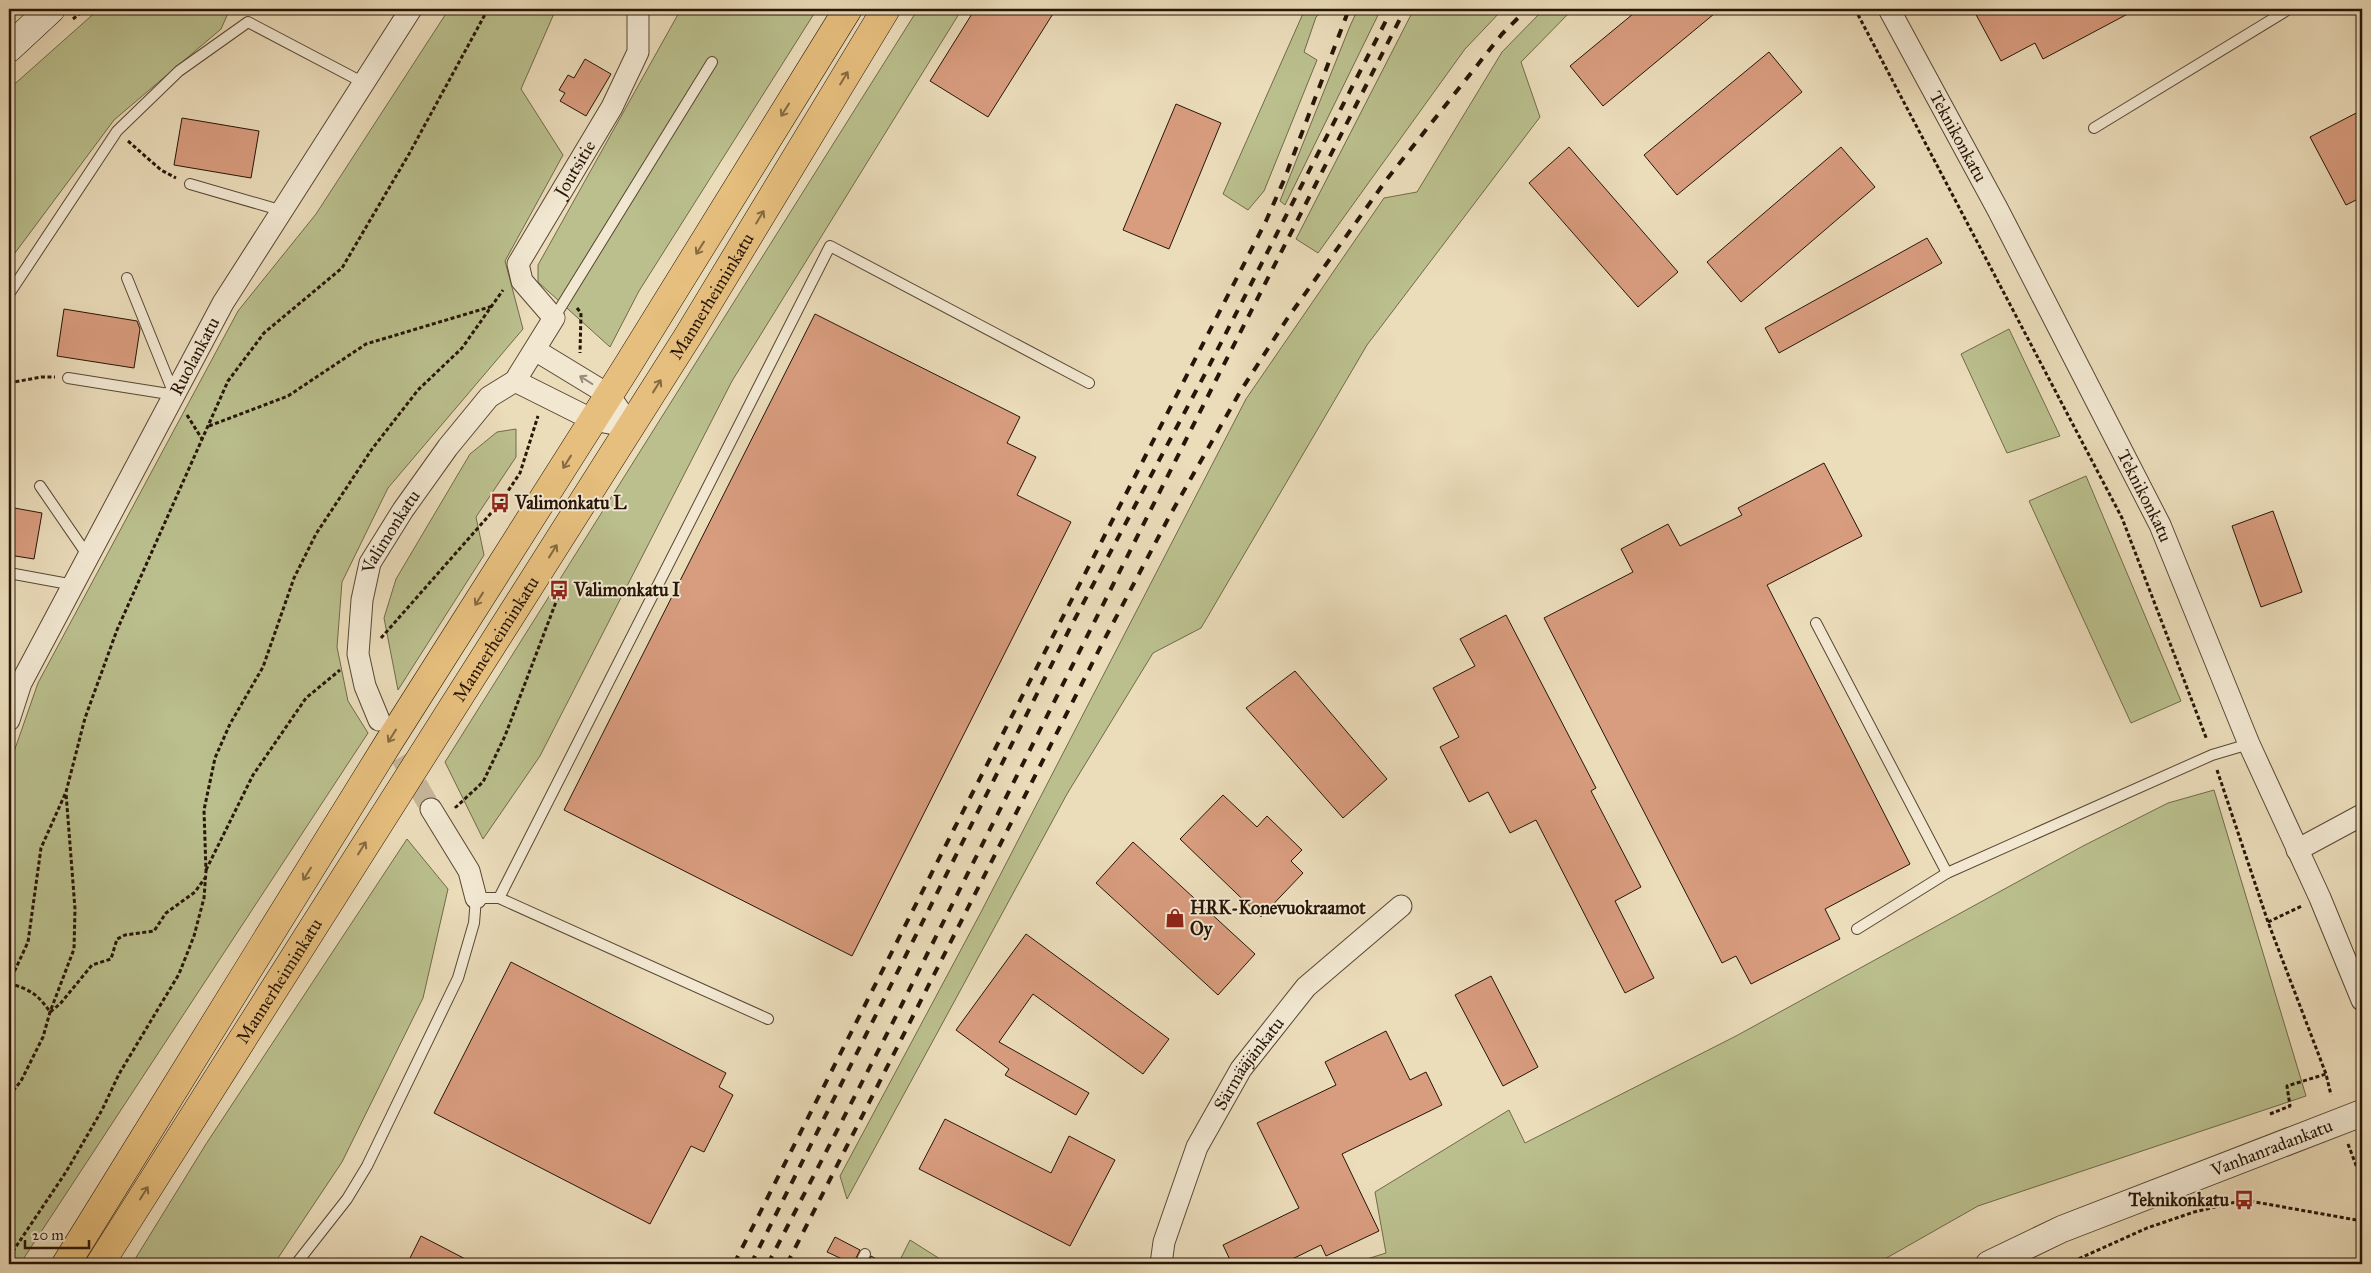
<svg xmlns="http://www.w3.org/2000/svg" width="2371" height="1273" font-family="'IM FELL Great Primer',serif">
<style>
.green{fill:#babf8d;stroke:#706a4a}
.building{fill:#d89c7e;stroke:#271507}
.lines{fill:none;stroke-linecap:round;stroke-linejoin:round}
.minor-tunnel{stroke:#c4b496;stroke-width:21;stroke-dasharray:21 11;stroke-linecap:butt}
.service-casing{stroke:#584734;stroke-width:12}
.minor-casing{stroke:#584734;stroke-width:23}
.tertiary-casing{stroke:#584734;stroke-width:28}
.secondary-casing{stroke:#271507;stroke-width:29}
.primary-casing{stroke:#271507;stroke-width:29}
.path{stroke:#271507;stroke-width:3;stroke-dasharray:4 2.5;stroke-linecap:butt}
.service{stroke:#f2e8d2;stroke-width:10}
.minor{stroke:#f2e8d2;stroke-width:21}
.tertiary{stroke:#f2e8d2;stroke-width:26}
.secondary{stroke:#f2e8d2;stroke-width:28}
.primary{stroke:#e6be7d;stroke-width:28}
.rail{stroke:#271507;stroke-width:4;stroke-dasharray:9 9;stroke-linecap:butt}
.oneway{stroke:#866a42}
.oneway2{stroke:#978977}
.labels{text-anchor:middle;stroke-width:4;stroke-linejoin:round;paint-order:stroke}
.street-label{font-size:18px;fill:#271507;stroke:#f2e8d2}
.poi-label{font-size:18px;font-weight:bold;fill:#271507;stroke:#f2e8d2;text-anchor:start}
</style>
<rect width="100%" height="100%" fill="#ebdcba"/>
<filter id="stains"><feTurbulence type="fractalNoise" baseFrequency=".004" numOctaves="4"/><feColorMatrix values="0 0 0 0 .2 0 0 0 0 .09 0 0 0 0 .02 0 0 0 .5 -.17"/></filter>
<radialGradient id="worn" r=".72"><stop offset=".6" stop-color="#630" stop-opacity="0"/><stop offset="1" stop-color="#630" stop-opacity=".3"/></radialGradient>
<g class="green">
<polygon points="99,9 230,9 221,29 114,120 9,261 9,89"/>
<polygon points="449,9 556,9 521,89 563,155 505,261 523,329 388,488 342,582 337,647 348,701 368,733 20,1264 9,1264 9,766 38,683 238,311 316,214"/>
<polygon points="681,9 817,9 639,291 610,347 538,282 538,265"/>
<polygon points="918,9 962,9 732,381 540,756 483,839 445,762"/>
<polygon points="1305,9 1325,9 1316,17 1304,52 1317,60 1264,191 1248,210 1223,194"/>
<polygon points="1358,9 1381,9 1285,205 1280,201 1350,26"/>
<polygon points="1414,9 1503,9 1465,49 1318,253 1296,239"/>
<polygon points="1544,9 1573,9 1521,62 1540,117 1367,345 1201,628 1153,653 1067,794 847,1199 840,1176 980,914 1246,399 1384,198 1417,192 1502,52"/>
<polygon points="2009,329 2060,436 2007,453 1961,354"/>
<polygon points="516,429 516,457 476,517 484,555 398,690 384,618 396,579 470,454 497,432"/>
<polygon points="2086,476 2181,701 2131,723 2029,501"/>
<polygon points="2214,790 2306,1096 1978,1206 1876,1264 1351,1264 1386,1253 1375,1192 1509,1110 1525,1143 1736,1036 2083,846 2168,803"/>
<polygon points="407,839 448,889 423,998 342,1162 274,1264 132,1264 206,1144"/>
<polygon points="910,1240 948,1264 898,1264"/>
</g>
<g class="building">
<polygon points="975,9 1056,9 988,117 930,81"/>
<polygon points="1639,9 1720,9 1603,106 1570,66"/>
<polygon points="1973,9 2137,9 2043,59 2035,43 2001,61"/>
<polygon points="1769,52 1802,92 1677,195 1644,155"/>
<polygon points="585,59 611,74 586,116 560,101 565,93 559,90 568,75 574,78"/>
<polygon points="1176,104 1221,123 1169,249 1123,230"/>
<polygon points="2362,110 2362,197 2346,205 2310,137"/>
<polygon points="182,118 259,131 251,178 174,165"/>
<polygon points="1569,147 1678,272 1638,307 1529,183"/>
<polygon points="1841,147 1875,187 1741,302 1707,262"/>
<polygon points="1927,238 1942,263 1779,353 1765,328"/>
<polygon points="64,309 137,321 140,329 134,368 57,356"/>
<polygon points="815,314 1020,417 1007,443 1036,457 1017,495 1071,522 852,956 564,810"/>
<polygon points="1824,463 1862,536 1767,585 1910,864 1825,909 1840,939 1751,984 1736,956 1722,963 1544,618 1633,572 1621,549 1668,524 1680,546 1742,515 1738,508"/>
<polygon points="9,507 42,513 34,559 9,555"/>
<polygon points="2273,511 2302,592 2261,607 2232,526"/>
<polygon points="1506,615 1596,788 1591,791 1641,887 1615,901 1654,978 1625,993 1536,820 1510,833 1488,792 1469,802 1440,747 1459,737 1433,688 1475,666 1460,639"/>
<polygon points="1295,671 1387,779 1343,818 1246,708"/>
<polygon points="1223,795 1257,827 1267,816 1302,850 1291,861 1303,873 1261,917 1180,839"/>
<polygon points="1133,842 1255,954 1218,995 1096,883"/>
<polygon points="1026,934 1169,1039 1143,1074 1033,994 999,1042 1089,1093 1076,1115 1005,1075 1009,1069 956,1030"/>
<polygon points="511,962 726,1073 719,1087 733,1095 704,1152 691,1146 650,1224 434,1113"/>
<polygon points="1491,976 1538,1067 1503,1086 1455,995"/>
<polygon points="1386,1031 1410,1080 1426,1072 1442,1105 1342,1154 1379,1231 1326,1256 1321,1245 1282,1264 1232,1264 1223,1245 1299,1208 1257,1123 1336,1085 1325,1062"/>
<polygon points="945,1119 1051,1173 1069,1136 1115,1160 1070,1246 919,1169"/>
<polygon points="421,1236 475,1264 407,1264"/>
<polygon points="835,1237 860,1250 853,1264 827,1252"/>
<polygon points="871,1256 882,1262 881,1264 868,1264"/>
</g>
<g class="lines">
<polyline class="minor-tunnel" points="385,729 431,809"/>
<defs>
<g id="service">
<polyline points="2094,128 2289,9"/>
<polyline points="190,184 283,211"/>
<polyline points="127,278 174,394"/>
<polyline points="9,294 117,131 179,71 248,22 364,83"/>
<polyline points="554,318 712,62"/>
<polyline points="68,378 175,395"/>
<polyline points="40,486 88,556"/>
<polyline points="9,573 74,585"/>
<polyline points="1816,623 1947,873"/>
<polyline points="499,898 830,246 1089,383"/>
<polyline points="1857,929 1947,873 2212,755 2249,744"/>
<polyline points="296,1264 347,1199 367,1166 458,978 474,923 476,898 499,898 768,1019"/>
<polyline points="860,1264 865,1254"/>
</g>
<g id="minor">
<path id="s1" d="M1889 9 1998 210 2160 525 2249 744 2320 898 2362 1000"/>
<polyline points="535,350 609,395 631,427"/>
<polyline points="515,381 593,420 631,427"/>
<path id="s2" d="M9 720 21 683 223 303 411 9"/>
<path id="s3" d="M379 720 365 686 358 654 362 600 370 563 403 510 448 447 489 397 515 381 554 318 522 281 518 264 612 107 638 52V9"/>
<polyline points="431,809 469,871 476,898"/>
<polyline points="2297,850 2362,815"/>
<path id="s4" d="M1161 1264 1164 1242 1197 1147 1241 1069 1306 987 1401 906"/>
</g>
<g id="tertiary">
<path id="s5" d="M1989 1264 2062 1229 2362 1113"/>
</g>
<polyline id="secondary" points="9,48 51,9"/>
<g id="primary">
<polyline points="66,1264 389,742 626,368 848,9"/>
<path id="s6" d="M100 1264 688 336 886 9"/>
</g>
</defs>
<use href="#service" class="service-casing"/>
<use href="#minor" class="minor-casing"/>
<use href="#tertiary" class="tertiary-casing"/>
<use href="#secondary" class="secondary-casing"/>
<use href="#primary" class="primary-casing"/>
<g class="path">
<polyline points="1855,9 2122,518 2207,740"/>
<polyline points="73,19 85,9"/>
<polyline points="128,141 161,170 176,178"/>
<polyline points="577,308 581,313 580,353"/>
<polyline points="9,383 41,377 55,377"/>
<polyline points="187,415 202,439"/>
<polyline points="209,426 288,396 366,344 493,306"/>
<polyline points="381,638 500,503 520,473 538,416"/>
<polyline points="2217,770 2268,922 2326,1074 2331,1095"/>
<polyline points="455,806 456,807 483,782 505,736 564,581"/>
<polyline points="206,870 253,775 306,698 340,670"/>
<polyline points="2268,922 2302,906"/>
<polyline points="9,983 28,942 41,848 66,792 85,718 117,630 228,381 264,333 342,268 409,154 488,9"/>
<path d="M9 983C30 990 37 993 50 1012L60 1004 92 965 111 959 117 939 125 935 154 931 166 913 195 892 205 878"/>
<polyline points="9,1096 21,1081 43,1037 50,1012 74,949 75,909 66,793"/>
<polyline points="2270,1114 2290,1106 2287,1086 2326,1074"/>
<polyline points="2348,1144 2362,1181"/>
<polyline points="9,1257 66,1172 102,1110 119,1074 179,974 194,936 204,898 206,871 204,810 215,758 230,724 263,667 294,578 316,534 372,449 418,390 462,348 503,290"/>
<polyline points="2067,1264 2147,1228 2194,1212 2244,1200 2362,1221"/>
</g>
<use href="#service" class="service"/>
<use href="#minor" class="minor"/>
<use href="#tertiary" class="tertiary"/>
<use href="#secondary" class="secondary"/>
<use href="#primary" class="primary"/>
<g class="rail">
<polyline points="734,1264 954,829 1266,221 1284,180 1349,9"/>
<polyline points="751,1264 1069,630 1206,372 1392,9"/>
<polyline points="768,1264 890,1028 1216,380 1405,9"/>
<polyline points="787,1264 1102,644 1169,517 1240,392 1287,319 1387,179 1502,34 1527,9"/>
</g>
</g>
<defs><path id="oneway-shaft" d="M-6 0H5M1.5-3L5.5 0L1.5 3" fill="none" stroke-width="1.6" stroke-linecap="round" stroke-linejoin="round" transform="scale(1.25)"/></defs>
<g class="oneway">
<use href="#oneway-shaft" transform="translate(844 78) rotate(-59)"/>
<use href="#oneway-shaft" transform="translate(785 110) rotate(122)"/>
<use href="#oneway-shaft" transform="translate(760 217) rotate(-59)"/>
<use href="#oneway-shaft" transform="translate(700 248) rotate(122)"/>
<use href="#oneway-shaft" transform="translate(657 386) rotate(-58)"/>
<use href="#oneway-shaft" transform="translate(567 462) rotate(122)"/>
<use href="#oneway-shaft" transform="translate(553 551) rotate(-58)"/>
<use href="#oneway-shaft" transform="translate(479 599) rotate(122)"/>
<use href="#oneway-shaft" transform="translate(392 736) rotate(122)"/>
<use href="#oneway-shaft" transform="translate(362 848) rotate(-58)"/>
<use href="#oneway-shaft" transform="translate(307 874) rotate(122)"/>
<use href="#oneway-shaft" transform="translate(144 1193) rotate(-58)"/>
</g>
<use class="oneway2" href="#oneway-shaft" transform="translate(586 380) rotate(-148)"/>
<defs>
<symbol id="bus-bare" viewBox="-9 -9 18 18"><path d="M-5-6H5V4H4V6H2V4H-2V6H-4V4H-5ZM-3.5-4V0h7V-4ZM-3.5 1.2v1.5H-2V1.2ZM2 1.2v1.5H3.5V1.2Z" fill="#8f2418" stroke="#f2e8d2" stroke-width="2.5" paint-order="stroke"/></symbol>
<symbol id="shop-bare" viewBox="-9 -9 18 18"><path d="M-5-2.5h2.3a2.7 3.5 0 0 1 5.4 0H5L5.5 6h-11ZM-1.5-2.5h3a1.5 2.3 0 0 0-3 0Z" fill="#8f2418" stroke="#f2e8d2" stroke-width="2.5" paint-order="stroke"/></symbol>
</defs>
<g fill-rule="evenodd">
<use href="#bus-bare" x="486" y="489" width="28" height="28"/>
<use href="#bus-bare" x="545" y="576" width="28" height="28"/>
<use href="#shop-bare" x="1161" y="904" width="28" height="28"/>
<use href="#bus-bare" x="2230" y="1186" width="28" height="28"/>
</g>
<g class="labels">
<g class="street-label">
<text dy="6" stroke="none"><textPath href="#s1" startOffset="145">Teknikonkatu</textPath></text>
<text dy="6" stroke="none"><textPath href="#s3" startOffset="648">Joutsitie</textPath></text>
<text dy="6" stroke="none"><textPath href="#s6" startOffset="1145">Mannerheiminkatu</textPath></text>
<text dy="6" stroke="none"><textPath href="#s2" startOffset="409">Ruolankatu</textPath></text>
<text dy="6" stroke="none"><textPath href="#s1" startOffset="550">Teknikonkatu</textPath></text>
<text dy="6" stroke="none"><textPath href="#s3" startOffset="199">Valimonkatu</textPath></text>
<text dy="6" stroke="none"><textPath href="#s6" startOffset="740">Mannerheiminkatu</textPath></text>
<text dy="6" stroke="none"><textPath href="#s6" startOffset="335">Mannerheiminkatu</textPath></text>
<text dy="6" stroke="none"><textPath href="#s4" startOffset="221">Särmääjänkatu</textPath></text>
<text dy="6" stroke="none"><textPath href="#s5" startOffset="306">Vanhanradankatu</textPath></text>
</g>
<g class="poi-label">
<text x="515" y="509">Valimonkatu L</text>
<text x="574" y="596">Valimonkatu I</text>
<text x="1190" y="914">HRK-Konevuokraamot<tspan x="1190" dy="21">Oy</tspan></text>
<text x="2229" y="1206" text-anchor="end">Teknikonkatu</text>
</g>
</g>
<rect width="2371" height="1273" fill="none" stroke="#ebdcba" stroke-width="30"/>
<rect x="10" y="10" width="2351" height="1253" fill="none" stroke="#271507" stroke-width="2.5"/>
<rect x="15" y="15" width="2341" height="1243" fill="none" stroke="#271507"/>
<path d="M25 1240v8h64v-8" fill="none" stroke="#271507" stroke-width="2.5"/>
<text x="32" y="1240" font-size="15" fill="#271507" stroke="#f2e8d2" stroke-width="4" paint-order="stroke">20 m</text>
<rect width="100%" height="100%" filter="url(#stains)"/>
<rect width="100%" height="100%" fill="url(#worn)"/>
</svg>
